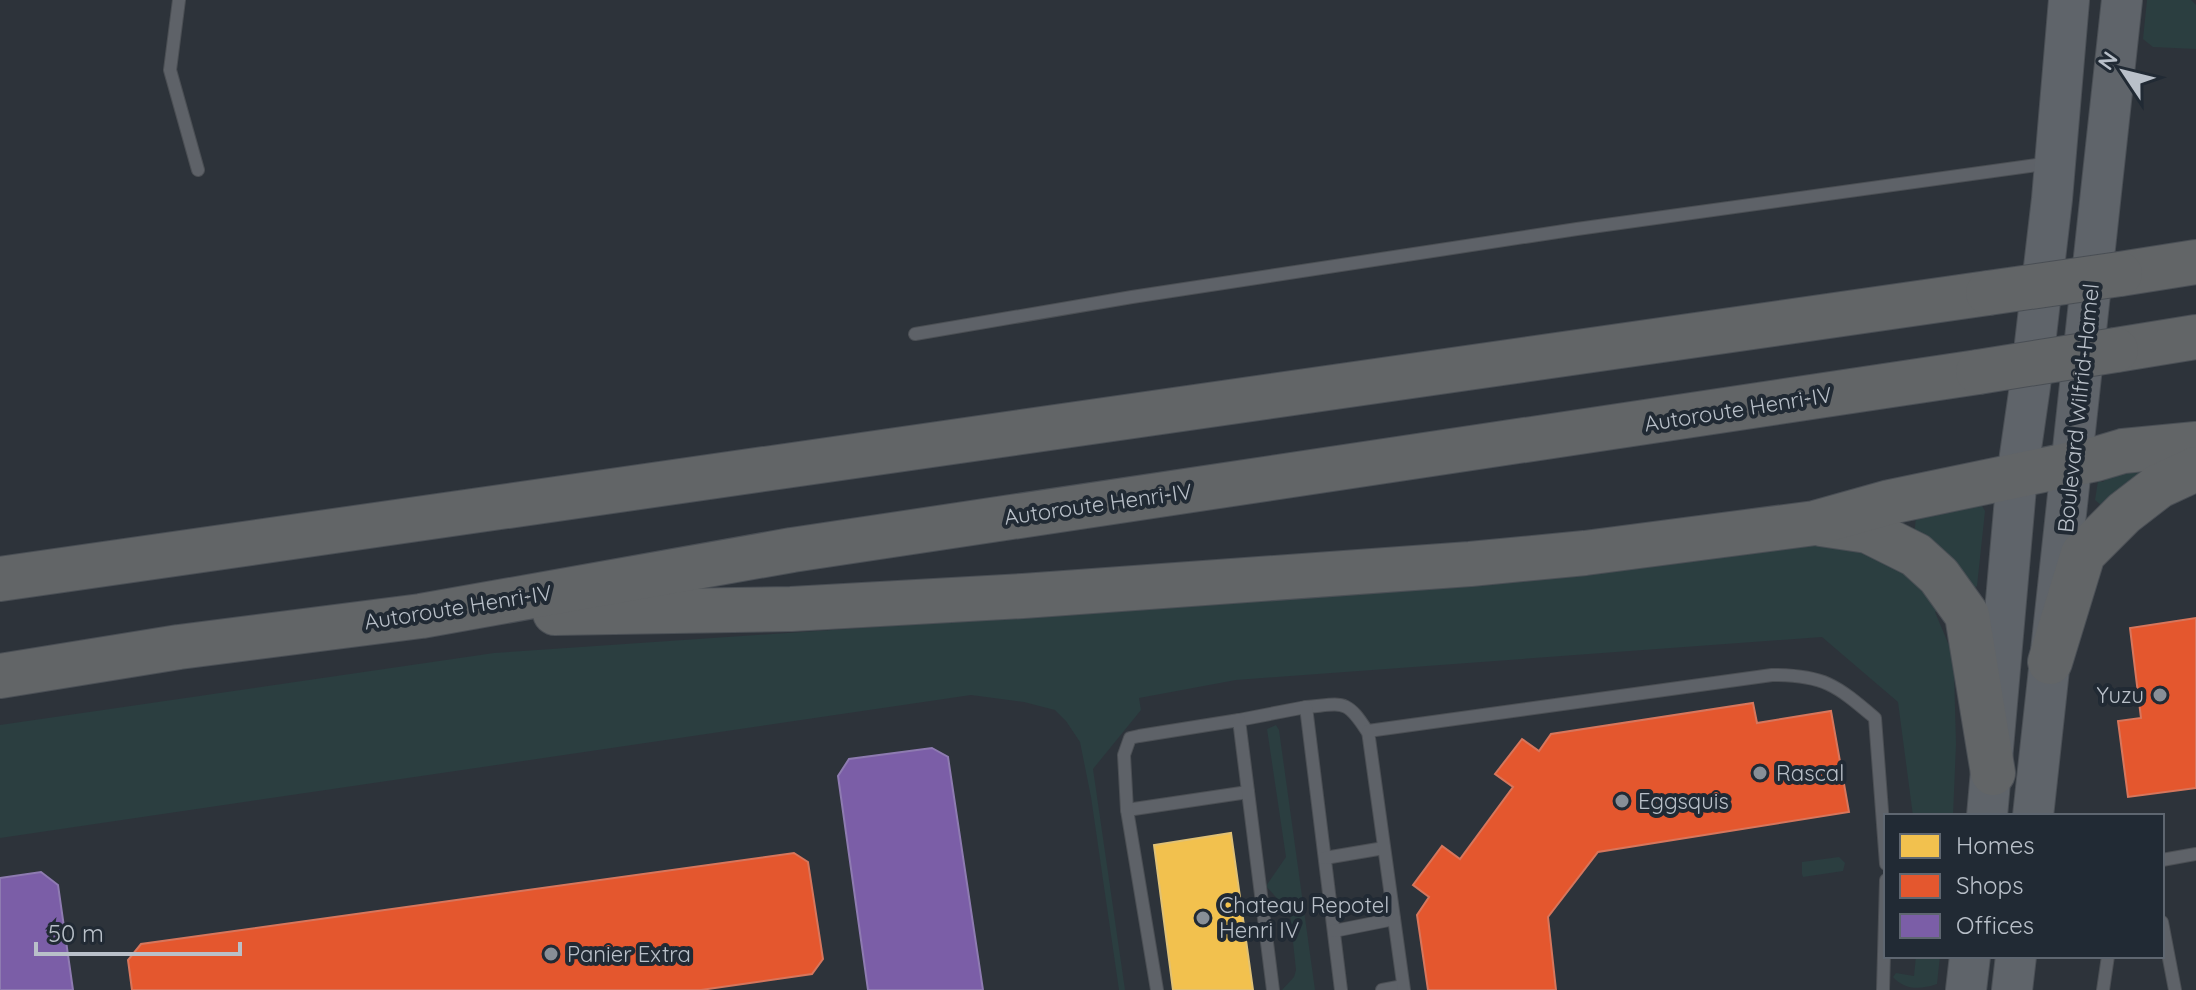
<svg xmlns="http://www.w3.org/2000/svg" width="2196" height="990" font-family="Quicksand,sans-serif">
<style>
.green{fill:#2b3e40}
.homes{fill:#f2c14e;stroke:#e1c173;stroke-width:2}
.shops{fill:#e4572e;stroke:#d7765c;stroke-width:2}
.offices{fill:#7b5ea7;stroke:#8e7bb1;stroke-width:2}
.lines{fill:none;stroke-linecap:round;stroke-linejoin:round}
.service-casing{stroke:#4b4f54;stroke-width:14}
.primary-casing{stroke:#4b5056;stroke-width:42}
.motorway-casing{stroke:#4a4f55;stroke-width:46}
.service{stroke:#5e6268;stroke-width:12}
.primary{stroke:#5f646a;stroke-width:40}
.motorway{stroke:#626567;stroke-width:44}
.motorway-bridge-casing{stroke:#4a4f55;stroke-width:46;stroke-linecap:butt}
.motorway-bridge{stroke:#626567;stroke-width:44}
.poi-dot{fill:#888f97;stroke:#212a34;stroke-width:3}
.labels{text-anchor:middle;stroke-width:8;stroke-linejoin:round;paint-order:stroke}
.street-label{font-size:22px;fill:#b9c0c9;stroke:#212a34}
.poi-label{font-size:22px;fill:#b9c0c9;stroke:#212a34;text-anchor:start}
</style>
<rect width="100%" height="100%" fill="#2d333a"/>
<g class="green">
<polygon points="2147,0 2191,0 2196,5 2196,49 2153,47 2143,39"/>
<polygon points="2154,465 2106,509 2095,500 2098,481 2103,482 2112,473"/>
<polygon points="1979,501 1985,511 1977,586 1967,595 1914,536 1916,517"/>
<polygon points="1825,544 1872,547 1946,607 1935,612 1953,655 1954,671 1956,744 1953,816 1913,816 1898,702 1822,637 1236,680 1139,698 1141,710 1093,769 1125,990 1119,990 1091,797 1080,742 1066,721 1055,710 1024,702 971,695 0,838 0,725 494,653 1444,588"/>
<polygon points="1276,725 1279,730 1315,990 1282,990 1294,977 1296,970 1290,913 1266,886 1286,857 1267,729"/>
<polygon points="1839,857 1845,863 1843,871 1803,877 1802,874 1802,862"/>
<path d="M1916 956H1940L1937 984C1919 990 1905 990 1893 977L1896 973 1914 976Z"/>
</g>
<polygon class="homes" points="1231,833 1253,990 1173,990 1154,845"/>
<g class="shops">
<polygon points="2196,618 2196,788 2128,797 2118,721 2141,718 2130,628"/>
<polygon points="1753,703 1757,723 1831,711 1849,812 1598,852 1548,917 1556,990 1428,990 1417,915 1429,897 1413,885 1442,846 1460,859 1513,787 1495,774 1522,739 1539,751 1551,734"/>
<polygon points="794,853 808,862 823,959 812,974 701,990 132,990 128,960 141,944"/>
</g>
<g class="offices">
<polygon points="932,748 948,757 983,990 868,990 838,776 849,759"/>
<polygon points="41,872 58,885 73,990 0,990 0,878"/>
</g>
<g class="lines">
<defs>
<g id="service">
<polyline points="179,0 170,70 198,170"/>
<polyline points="915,334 1132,297 1577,229 2051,163"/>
<path d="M1306 707C1343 704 1346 698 1367 731"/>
<polyline points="1239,720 1306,707 1341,990"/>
<polyline points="1127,810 1248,792"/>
<polyline points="1325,858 1384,848"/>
<polyline points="2162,860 2196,854"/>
<polyline points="2162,922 2175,990"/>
<polyline points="1334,931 1394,919"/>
<polyline points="1157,990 1127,810 1124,755 1130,738 1139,736 1239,720 1273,990"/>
<polyline points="1382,990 1403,986"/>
<path d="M1404 990 1368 731 1772 675C1824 675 1836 685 1875 718L1886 864"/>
<polyline points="1883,990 1886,880"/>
<polyline points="2103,990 2108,956"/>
</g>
<g id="primary">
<polyline points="1987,816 2017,476 2030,386 2052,199 2069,0"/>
<polyline points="2033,816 2122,0"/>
<polyline points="1966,990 1970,956"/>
<polyline points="2012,990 2016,956"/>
</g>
<g id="motorway">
<polyline points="2120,274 2196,262"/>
<polyline points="2116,350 2196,337"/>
<polyline points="1821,524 1868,531 1916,555 1939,576 1967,615 1993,773"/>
<polyline points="0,579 1988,293"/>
<polyline points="555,613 791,609 1023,596 1470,564 1585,553 1815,523 1890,502 2096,459 2123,451 2196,444"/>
<polyline points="2050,662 2083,554 2124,513 2159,486 2196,469"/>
<polyline points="0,676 179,647 421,616 792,550 1978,372"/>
</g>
</defs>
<use href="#service" class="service-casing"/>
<use href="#primary" class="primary-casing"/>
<use href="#motorway" class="motorway-casing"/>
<use href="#service" class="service"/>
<use href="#primary" class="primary"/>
<use href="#motorway" class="motorway"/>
<defs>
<g id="motorway-bridge">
<polyline points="1988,293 2120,274"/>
<polyline points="1978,372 2116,350"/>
</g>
</defs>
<use href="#motorway-bridge" class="motorway-bridge-casing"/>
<use href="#motorway-bridge" class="motorway-bridge"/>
</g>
<g class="poi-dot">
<circle cx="2160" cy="695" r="8"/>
<circle cx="1760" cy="773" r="8"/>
<circle cx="1622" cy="801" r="8"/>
<circle cx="1203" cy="918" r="8"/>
<circle cx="551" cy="954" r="8"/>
</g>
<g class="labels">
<g class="street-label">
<text transform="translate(2078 408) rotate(-84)" y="8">Boulevard Wilfrid-Hamel</text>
<text transform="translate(1738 409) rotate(-9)" y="8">Autoroute Henri-IV</text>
<text transform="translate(1098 504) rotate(-8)" y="8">Autoroute Henri-IV</text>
<text transform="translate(458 607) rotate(-9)" y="8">Autoroute Henri-IV</text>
</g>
<g class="poi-label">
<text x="2144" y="703" text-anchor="end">Yuzu</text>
<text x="1776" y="781">Rascal</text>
<text x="1638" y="809">Eggsquis</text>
<text x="1219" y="913">Chateau Repotel<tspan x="1219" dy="25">Henri IV</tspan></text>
<text x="567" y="962">Panier Extra</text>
</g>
</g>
<rect x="1884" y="814" width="280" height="144" fill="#212a34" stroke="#5e6670" stroke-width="2"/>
<rect x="1900" y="834" width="40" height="24" fill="#f2c14e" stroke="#5e6670" stroke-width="2"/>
<text x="1956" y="854" font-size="24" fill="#b9c0c9">Homes</text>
<rect x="1900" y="874" width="40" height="24" fill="#e4572e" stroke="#5e6670" stroke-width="2"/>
<text x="1956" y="894" font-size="24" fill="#b9c0c9">Shops</text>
<rect x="1900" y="914" width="40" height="24" fill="#7b5ea7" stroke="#5e6670" stroke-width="2"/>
<text x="1956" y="934" font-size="24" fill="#b9c0c9">Offices</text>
<g transform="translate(2124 72) rotate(305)" stroke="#212a34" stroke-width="6" paint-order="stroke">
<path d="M0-6L14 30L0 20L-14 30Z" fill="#b9c0c9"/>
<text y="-12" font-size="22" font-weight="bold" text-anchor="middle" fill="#b9c0c9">N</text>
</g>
<path d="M36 942v12h204v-12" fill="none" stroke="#b9c0c9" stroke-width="4"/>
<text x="48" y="942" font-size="24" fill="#b9c0c9" stroke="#212a34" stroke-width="6" paint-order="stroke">50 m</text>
</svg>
